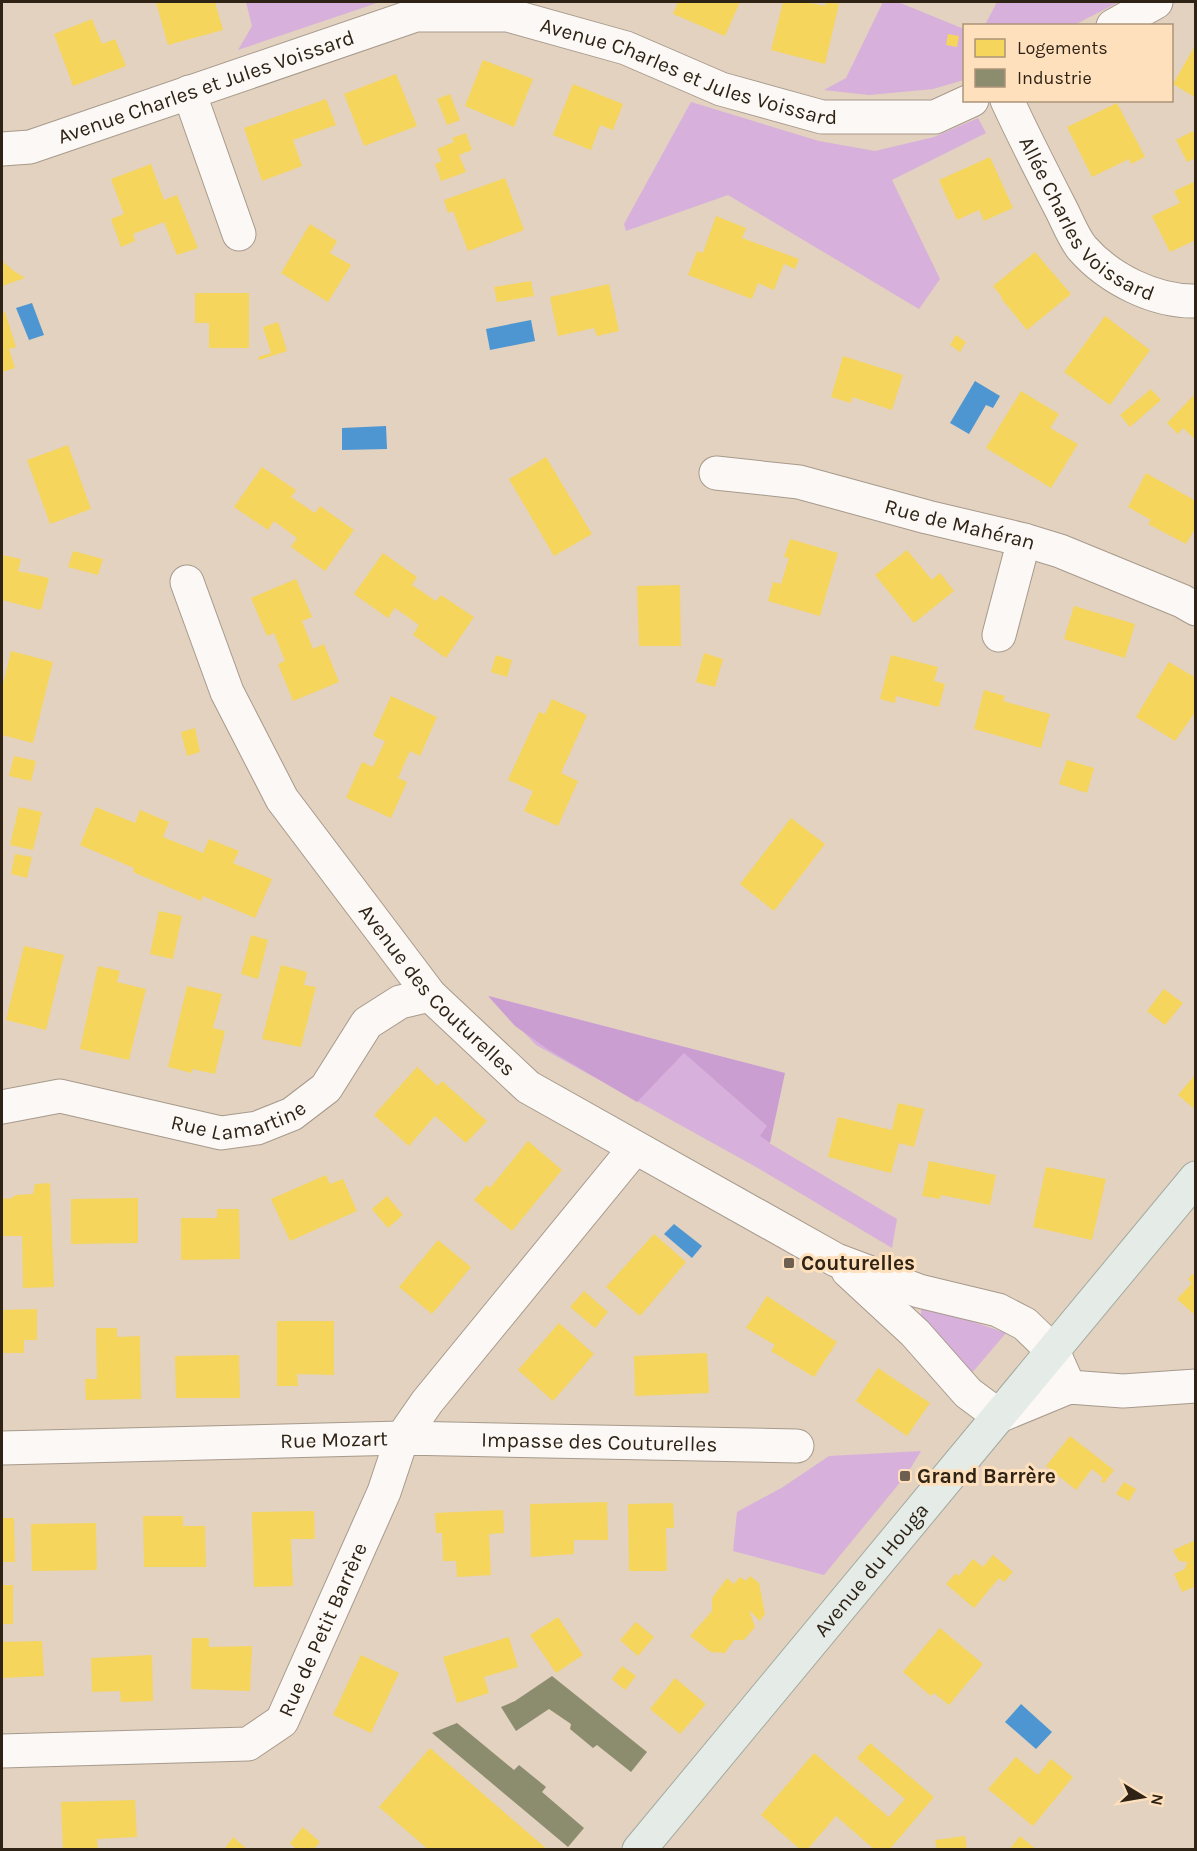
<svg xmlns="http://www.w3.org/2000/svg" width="1197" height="1851" font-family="Karla,sans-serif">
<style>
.green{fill:#d8b0dc}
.forest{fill:#cb9ed2}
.water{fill:#4e96d2}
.homes{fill:#f6d55c}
.industry{fill:#8c8c6e}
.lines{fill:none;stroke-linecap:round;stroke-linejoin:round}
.minor-casing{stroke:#a79a8c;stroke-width:35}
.major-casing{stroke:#a3aaa0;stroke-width:35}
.minor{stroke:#fbf8f5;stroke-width:33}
.major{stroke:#e5ece8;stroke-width:33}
.poi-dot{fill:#6e6051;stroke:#ffe0bd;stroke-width:2}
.labels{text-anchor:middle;stroke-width:6;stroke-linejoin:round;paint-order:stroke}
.street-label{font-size:21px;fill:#2f2316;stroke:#ffe0bd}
.poi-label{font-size:21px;font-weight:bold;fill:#2f2316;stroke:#ffe0bd;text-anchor:start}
</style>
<rect width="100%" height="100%" fill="#e2d2bf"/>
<g class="green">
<polygon points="246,2 380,2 238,50 252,26"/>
<polygon points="883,2 898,2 964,29 964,80 933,89 869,95 824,90 846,78"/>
<polygon points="997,2 1119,2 1074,25 985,25"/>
<polygon points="691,102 819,141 875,151 934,137 978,118 986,133 892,180 940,279 919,309 728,195 626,231 624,224"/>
<polygon points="489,996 784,1073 769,1143 897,1219 892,1248 756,1167 536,1045"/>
<polygon points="932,1308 1006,1333 971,1374 921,1320 921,1310"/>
<polygon points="921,1451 907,1474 824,1575 733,1551 737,1512 783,1487 829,1456"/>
</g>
<polygon class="forest" points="488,996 785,1073 770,1143 760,1136 767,1126 684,1053 637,1102 549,1050 515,1026"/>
<g class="water">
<polygon points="32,303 44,335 29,340 16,308"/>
<polygon points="531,320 535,341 490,350 486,329"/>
<polygon points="975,381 1000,396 993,408 986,405 969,434 950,423"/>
<polygon points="386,426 387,449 342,450 342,428"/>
<polygon points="674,1224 702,1246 692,1258 664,1234"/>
<polygon points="1021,1704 1052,1732 1036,1749 1005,1722"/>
</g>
<g class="homes">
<polygon points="156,2 215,2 223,30 168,45"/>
<polygon points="678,2 740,2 725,36 673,14"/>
<polygon points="783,2 805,2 825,6 826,2 839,4 825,64 771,50"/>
<polygon points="92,19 102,44 115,39 126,66 73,86 54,34"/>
<polygon points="948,34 959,36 957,47 946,45"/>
<polygon points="1196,44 1196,98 1173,84"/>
<polygon points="483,60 533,79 514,127 465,106"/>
<polygon points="396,74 417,126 364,146 344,94"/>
<polygon points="573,84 623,104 613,130 600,125 591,150 553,135"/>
<polygon points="450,94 460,120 447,125 437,99"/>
<polygon points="326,99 336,125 293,140 302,166 262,181 244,128"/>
<polygon points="1117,103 1145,157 1131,164 1129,159 1092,177 1067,127"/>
<polygon points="1193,131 1196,136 1196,158 1187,162 1176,140"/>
<polygon points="466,133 472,150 459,155 466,172 441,181 435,164 442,161 437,149 454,142 452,138"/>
<polygon points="990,157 1013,208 984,221 979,210 957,220 939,180"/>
<polygon points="151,164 164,200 177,195 198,248 177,255 164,222 133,234 135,241 121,247 111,219 124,214 111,179"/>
<polygon points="505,178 524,230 468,251 453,211 448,213 444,200"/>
<polygon points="1196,181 1196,240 1170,252 1152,216 1180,203 1174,191"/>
<polygon points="716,216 746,228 742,238 799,259 795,269 784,264 774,290 758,283 752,299 688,275 697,251 703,253"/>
<polygon points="310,224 337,241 330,253 351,265 328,302 281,273"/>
<polygon points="1035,252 1071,294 1027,330 1001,298 1002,297 993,286"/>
<polygon points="2,261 14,271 25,278 2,286"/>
<polygon points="531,281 534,296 497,302 494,287"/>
<polygon points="609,284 619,331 597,336 594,328 558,336 550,297"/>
<polygon points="195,293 249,293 249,348 209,348 209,323 195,323"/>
<polygon points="5,312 16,347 9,349 15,368 2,372 2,313"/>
<polygon points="1105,316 1150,350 1110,405 1064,372"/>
<polygon points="278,322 287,351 259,360 258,357 271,353 263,327"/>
<polygon points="956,335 966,342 960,352 950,345"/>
<polygon points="843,356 903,375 892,410 852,397 851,403 831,397"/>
<polygon points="1151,389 1161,400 1130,427 1120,415"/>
<polygon points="1021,391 1059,414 1050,428 1078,444 1051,488 986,448"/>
<polygon points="1196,393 1196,440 1183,428 1178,434 1167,423"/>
<polygon points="68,445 91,509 50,524 27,460"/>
<polygon points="546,457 592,534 554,556 509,479"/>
<polygon points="262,467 296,490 291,497 315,513 320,506 354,530 325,571 291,547 297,538 274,521 268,530 234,507"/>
<polygon points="1146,473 1196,501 1196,527 1186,544 1148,524 1151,520 1128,507"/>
<polygon points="790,539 838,553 820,616 768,601 773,582 781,584 789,558 784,557"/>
<polygon points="907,550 932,580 940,573 954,591 914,623 875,575"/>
<polygon points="73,551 103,559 98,575 68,567"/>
<polygon points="383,553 417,577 412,585 436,601 441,595 474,617 446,658 413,635 419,625 395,608 388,618 354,594"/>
<polygon points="2,555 21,559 18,571 49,578 41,610 2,600"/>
<polygon points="296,579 312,617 302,621 313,649 324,644 339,682 293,701 278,664 285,661 274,633 267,636 251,598"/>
<polygon points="680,585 681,646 639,646 637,586"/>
<polygon points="1074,606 1135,624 1125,658 1064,639"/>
<polygon points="11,651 53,662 33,743 2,735 2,689"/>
<polygon points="704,653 723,659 715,687 696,682"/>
<polygon points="496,655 512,660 507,677 491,672"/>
<polygon points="891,655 938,667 934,681 945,684 939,707 896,696 895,703 880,699"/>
<polygon points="1169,662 1196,678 1196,711 1175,741 1136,717"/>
<polygon points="984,690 1005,696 1003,701 1050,714 1041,748 974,729"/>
<polygon points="391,696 437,717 420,756 410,751 398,778 407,782 391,818 346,798 362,762 373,767 385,741 373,736"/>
<polygon points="552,699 587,715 561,773 578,781 558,826 524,811 533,791 508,780 539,712 545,714"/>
<polygon points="195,728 200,752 187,756 181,732"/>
<polygon points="14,756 36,761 31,781 9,776"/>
<polygon points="1067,760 1094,768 1087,793 1059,784"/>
<polygon points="19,807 42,812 33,850 10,845"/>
<polygon points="96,807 135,823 140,810 169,822 163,837 203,853 209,839 239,851 233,863 272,879 255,918 203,896 201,901 133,872 134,868 80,845"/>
<polygon points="791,818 825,844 774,911 740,884"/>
<polygon points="15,854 32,857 27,878 11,874"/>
<polygon points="159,911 182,916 173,959 150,954"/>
<polygon points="251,935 268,940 258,979 241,974"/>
<polygon points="24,946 64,955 46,1030 6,1020"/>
<polygon points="281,965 307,972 304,985 316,987 301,1047 262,1039"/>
<polygon points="98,966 120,971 117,982 146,989 129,1060 80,1049"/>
<polygon points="187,986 222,994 213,1028 225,1031 215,1074 192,1069 192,1073 168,1067"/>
<polygon points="1164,989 1183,1003 1165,1025 1147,1011"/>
<polygon points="417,1067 438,1086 442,1081 487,1121 466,1143 435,1116 409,1146 374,1115"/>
<polygon points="1194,1076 1196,1077 1196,1110 1178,1095"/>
<polygon points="898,1103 924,1109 914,1147 899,1143 891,1173 828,1157 838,1117 892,1130"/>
<polygon points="528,1141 562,1170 512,1231 474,1200 487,1185 490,1188"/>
<polygon points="929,1161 996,1175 990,1205 941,1195 940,1199 922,1196"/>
<polygon points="1046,1167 1106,1179 1092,1240 1033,1227"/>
<polygon points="326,1175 330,1184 343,1179 357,1211 290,1241 271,1199"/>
<polygon points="50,1183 54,1287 23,1288 22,1236 2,1236 2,1198 10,1199 16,1195 33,1194 35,1184"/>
<polygon points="387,1196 403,1215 388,1228 372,1209"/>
<polygon points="138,1198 138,1243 71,1244 71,1199"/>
<polygon points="217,1209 239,1209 240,1259 181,1260 181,1218 217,1218"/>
<polygon points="654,1234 686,1262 640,1316 606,1287"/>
<polygon points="438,1240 471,1267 432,1314 399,1287"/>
<polygon points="1196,1271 1196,1316 1177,1299 1192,1283 1188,1279"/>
<polygon points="584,1291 608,1312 595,1328 570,1307"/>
<polygon points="767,1296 837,1342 814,1377 771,1351 775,1345 746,1328"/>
<polygon points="37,1309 37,1340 24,1340 24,1353 2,1353 2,1310"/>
<polygon points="277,1321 334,1321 334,1375 297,1374 298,1386 277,1386"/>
<polygon points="559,1323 594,1354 553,1401 518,1370"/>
<polygon points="96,1328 117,1328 117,1337 140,1336 141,1399 86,1400 85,1379 97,1379"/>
<polygon points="707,1353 709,1393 635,1396 634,1356"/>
<polygon points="239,1355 240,1398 176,1398 175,1356"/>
<polygon points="878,1368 930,1403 907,1436 856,1401"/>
<polygon points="1070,1436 1114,1470 1104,1483 1101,1481 1103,1478 1092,1469 1076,1490 1046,1466"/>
<polygon points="1124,1482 1136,1489 1129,1501 1116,1494"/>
<polygon points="607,1502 608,1540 574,1540 574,1554 531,1557 530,1504"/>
<polygon points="673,1503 674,1528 666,1528 667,1571 629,1571 628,1504"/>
<polygon points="503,1510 504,1533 489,1534 491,1575 457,1577 456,1561 443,1561 442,1533 436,1533 435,1513"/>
<polygon points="314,1511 315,1539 291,1539 293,1586 254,1587 252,1512"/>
<polygon points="143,1516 183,1516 183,1526 205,1526 206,1567 144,1567"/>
<polygon points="2,1518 14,1518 15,1562 2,1562"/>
<polygon points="96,1523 97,1570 32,1571 31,1524"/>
<polygon points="1196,1540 1196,1586 1182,1592 1174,1574 1185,1569 1187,1562 1179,1561 1173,1550"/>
<polygon points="993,1555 1013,1572 1004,1582 999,1578 974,1608 946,1584 956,1573 959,1576 973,1559 983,1567"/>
<polygon points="750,1576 759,1583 765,1614 760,1621 749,1610 755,1627 744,1640 734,1640 725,1653 711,1652 690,1636 712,1611 712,1598 727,1578 734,1584 740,1577 746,1581"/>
<rect x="2" y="1585" width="11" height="39"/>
<polygon points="558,1617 583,1655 556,1673 530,1635"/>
<polygon points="636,1622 654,1637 638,1656 620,1640"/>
<polygon points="940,1628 983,1664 949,1705 934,1693 931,1696 903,1672"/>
<polygon points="509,1637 518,1667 484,1677 489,1693 457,1703 443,1657"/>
<polygon points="192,1638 209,1638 209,1647 252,1646 250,1691 191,1689"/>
<polygon points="42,1641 44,1676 2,1678 2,1642"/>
<polygon points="152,1655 153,1701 121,1702 120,1691 92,1692 91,1658"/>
<polygon points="361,1655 399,1673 371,1733 333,1715"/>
<polygon points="622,1666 636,1676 625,1690 612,1679"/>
<polygon points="675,1678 706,1704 680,1734 650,1709"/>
<polygon points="870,1743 934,1797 889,1850 875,1850 836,1816 807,1850 801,1850 761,1815 814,1753 889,1817 905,1799 857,1758"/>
<polygon points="430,1748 548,1850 429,1850 379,1807"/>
<polygon points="1016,1757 1038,1775 1051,1759 1073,1777 1033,1826 988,1789"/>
<polygon points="135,1800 137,1837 97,1839 98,1850 63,1850 61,1802"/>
<polygon points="303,1827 320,1842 313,1850 297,1850 290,1843"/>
<polygon points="965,1836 967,1850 937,1850 935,1840"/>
<polygon points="1020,1836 1037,1850 1009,1850"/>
<polygon points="233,1837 248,1850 224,1850"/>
</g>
<g class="industry">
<polygon points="552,1676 647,1752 631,1772 597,1745 593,1748 570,1729 571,1724 549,1709 516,1731 501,1707 515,1701"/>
<polygon points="457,1723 514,1770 519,1765 546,1787 542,1792 584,1828 568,1847 432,1733"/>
</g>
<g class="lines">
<defs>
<g id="minor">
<polyline points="1113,26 1156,2"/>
<polyline points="189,92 239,234"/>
<path id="s1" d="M1007 100C1024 137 1042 172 1060 207 1067 220 1073 237 1082 248 1109 279 1155 302 1196 301"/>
<path id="s2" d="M2 149 30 147 416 15H508L626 48 721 89 822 117H935L972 100"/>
<path id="s3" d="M716 473 799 482 927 517 1024 540 1060 551 1182 601 1196 609"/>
<path id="s4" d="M187 582 227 692 282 799 430 995 528 1087 836 1260 919 1291 998 1310 1025 1324 1053 1351 1069 1387"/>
<polyline points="999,635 1024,540"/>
<path id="s5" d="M2 1107 60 1096 221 1133 257 1128 292 1114 326 1088 367 1023 400 1002 430 995"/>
<polyline points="848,1271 915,1333 968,1393 999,1416 1069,1387 1123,1391 1196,1386"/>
<path id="s6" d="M2 1448 402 1438 427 1402 635 1148"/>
<path id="s7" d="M2 1751 248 1744 282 1721 384 1492 402 1438 797 1446"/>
</g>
<g id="major">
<path id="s8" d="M639 1850 1196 1178"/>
</g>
</defs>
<use href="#minor" class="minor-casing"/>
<use href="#major" class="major-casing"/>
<use href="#minor" class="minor"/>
<use href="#major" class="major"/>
</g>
<g class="poi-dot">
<rect x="783" y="1257" width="12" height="12" rx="3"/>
<rect x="899" y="1470" width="12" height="12" rx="3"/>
</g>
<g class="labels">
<g class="street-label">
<text dy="7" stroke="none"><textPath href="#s2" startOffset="718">Avenue Charles et Jules Voissard</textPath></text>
<text dy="7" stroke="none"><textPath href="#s2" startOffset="214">Avenue Charles et Jules Voissard</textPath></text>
<text dy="7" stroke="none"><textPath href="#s1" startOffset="147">Allée Charles Voissard</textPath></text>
<text dy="7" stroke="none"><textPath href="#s3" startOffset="250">Rue de Mahéran</textPath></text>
<text dy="7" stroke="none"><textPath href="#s4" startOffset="484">Avenue des Couturelles</textPath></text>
<text dy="7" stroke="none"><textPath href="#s5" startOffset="243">Rue Lamartine</textPath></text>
<text dy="7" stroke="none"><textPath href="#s6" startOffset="332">Rue Mozart</textPath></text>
<text dy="7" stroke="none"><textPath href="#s7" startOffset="792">Impasse des Couturelles</textPath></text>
<text dy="7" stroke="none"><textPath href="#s8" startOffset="364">Avenue du Houga</textPath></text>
<text dy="7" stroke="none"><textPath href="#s7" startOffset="387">Rue de Petit Barrère</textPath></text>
</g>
<g class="poi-label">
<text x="801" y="1270">Couturelles</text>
<text x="917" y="1483">Grand Barrère</text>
</g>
</g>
<rect width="1197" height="1851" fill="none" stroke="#2f2316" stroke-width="6"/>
<rect x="963" y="24" width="210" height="78" fill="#ffe0bd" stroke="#ac947a" stroke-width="1.5"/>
<rect x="975" y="39" width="30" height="18" fill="#f6d55c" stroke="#ac947a" stroke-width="1.5"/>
<text x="1017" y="54" font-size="18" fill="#2f2316">Logements</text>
<rect x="975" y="69" width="30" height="18" fill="#8c8c6e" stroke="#ac947a" stroke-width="1.5"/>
<text x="1017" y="84" font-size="18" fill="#2f2316">Industrie</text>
<g transform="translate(1143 1797) rotate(101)" stroke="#ffe0bd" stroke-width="4.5" paint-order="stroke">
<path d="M0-4.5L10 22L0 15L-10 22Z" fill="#2f2316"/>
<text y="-9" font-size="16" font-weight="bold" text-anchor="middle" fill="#2f2316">N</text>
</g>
</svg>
